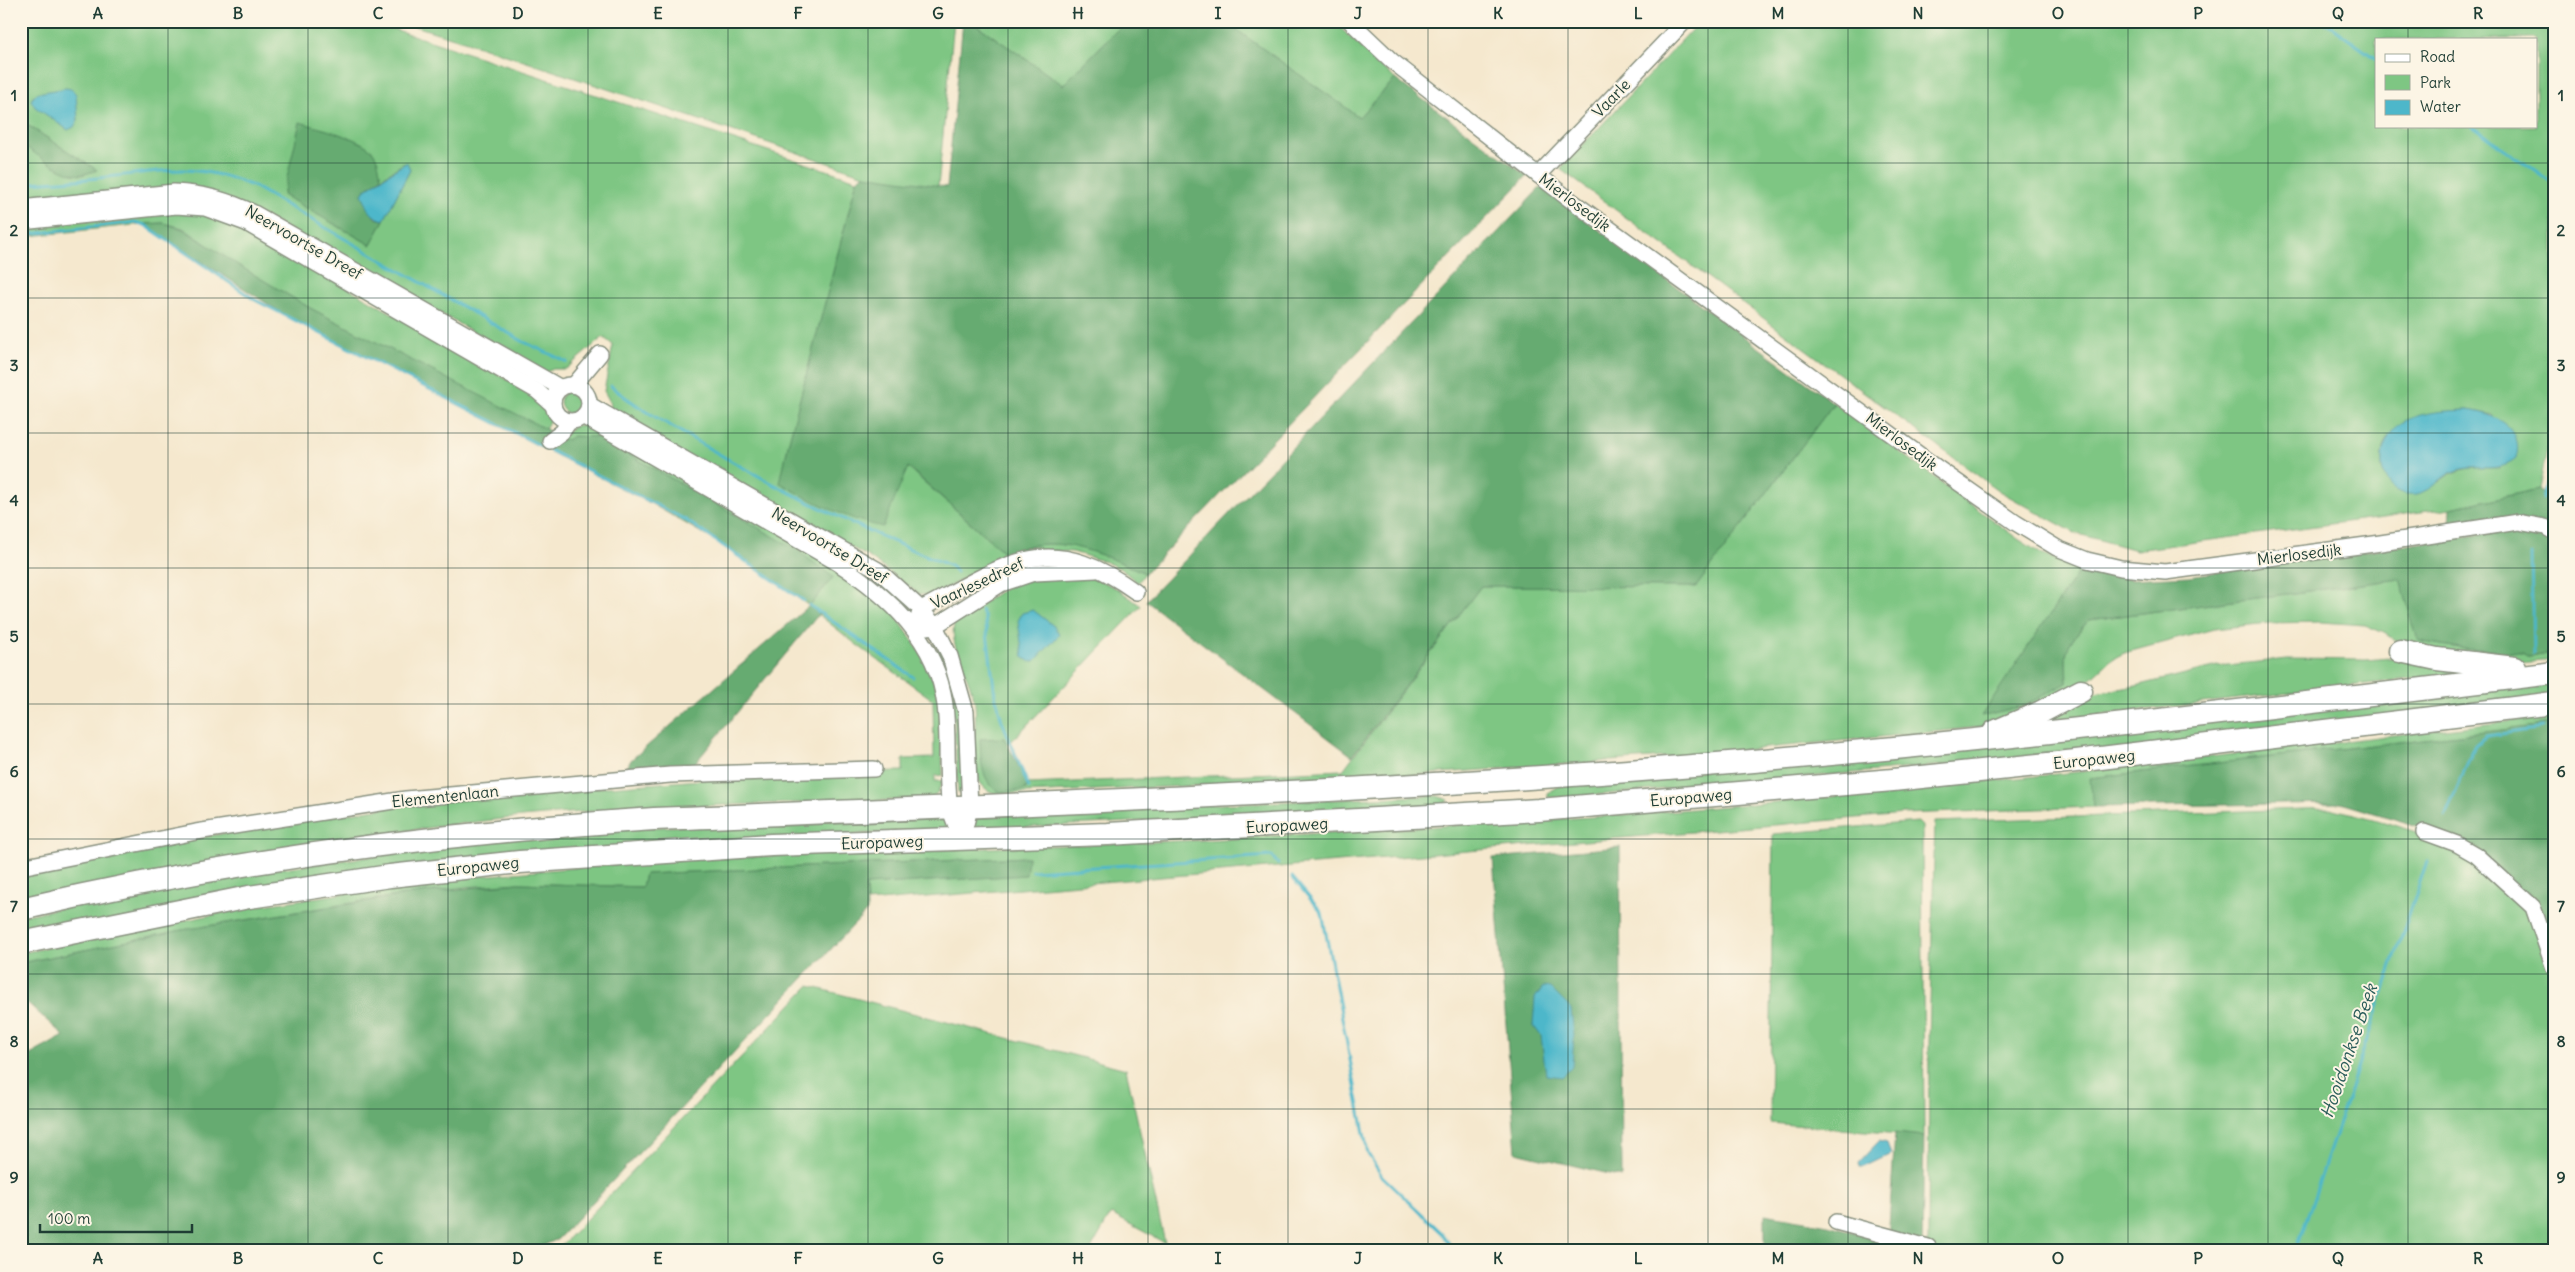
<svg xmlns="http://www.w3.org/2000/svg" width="2575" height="1272" font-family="Delius,sans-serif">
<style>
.green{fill:#7ec683;stroke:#4e825c;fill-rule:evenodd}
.forest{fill:#66ab71;stroke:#427452}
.water{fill:#4db7ca;stroke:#367a7f}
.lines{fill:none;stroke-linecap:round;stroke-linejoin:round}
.stream{stroke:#4db7ca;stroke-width:3}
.minor-casing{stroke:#8a9281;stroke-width:18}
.highway-casing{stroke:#8a9281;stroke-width:25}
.minor{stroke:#fff;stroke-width:15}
.highway{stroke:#fff;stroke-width:22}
.grid{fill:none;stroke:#1f3d34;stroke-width:1;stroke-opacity:0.55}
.labels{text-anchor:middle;stroke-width:4;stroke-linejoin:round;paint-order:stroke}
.street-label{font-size:16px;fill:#1f3d34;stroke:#fcf5e5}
.water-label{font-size:18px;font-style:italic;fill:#2a5c5a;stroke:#fcf5e5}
.neatline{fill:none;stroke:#1f3d34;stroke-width:2}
.grid-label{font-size:16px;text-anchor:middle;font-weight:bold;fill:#1f3d34}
</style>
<rect width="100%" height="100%" fill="#fcf5e5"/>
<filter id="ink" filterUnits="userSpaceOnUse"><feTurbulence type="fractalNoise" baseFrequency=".02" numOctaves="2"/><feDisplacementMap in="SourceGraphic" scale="10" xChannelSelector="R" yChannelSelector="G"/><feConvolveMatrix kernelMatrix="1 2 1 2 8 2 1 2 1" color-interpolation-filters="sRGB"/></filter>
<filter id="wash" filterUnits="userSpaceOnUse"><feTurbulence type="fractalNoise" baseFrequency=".0096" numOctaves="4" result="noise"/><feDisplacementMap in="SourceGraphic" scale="20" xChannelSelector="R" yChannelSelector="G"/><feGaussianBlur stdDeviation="1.12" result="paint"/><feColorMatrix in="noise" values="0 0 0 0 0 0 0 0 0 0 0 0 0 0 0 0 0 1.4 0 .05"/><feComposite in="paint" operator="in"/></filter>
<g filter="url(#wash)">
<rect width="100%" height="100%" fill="#f5e8ce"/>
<g class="green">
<path d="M21 21H369L857 180 789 441 781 483 907 467 1007 555C1053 529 1103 555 1145 573L1138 583 1121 569 1106 562 1073 552 1053 551 987 566 931 596 919 594 869 557 609 413 611 404 604 391 613 345 603 337 566 369H553L546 372 262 215 21 205V144L72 174 82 175 97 170 21 121ZM74 91 78 120 31 100 34 95ZM348 137 372 150 381 178 404 163 410 170 371 245 283 195Z"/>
<polygon points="398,21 954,21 938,187 864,175 467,42"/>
<polygon points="971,21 1126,21 1063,85"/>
<polygon points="1224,21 1333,21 1395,79 1359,117"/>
<path d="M1700 21H2554V414L2539 489 2451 508 2136 550 2075 533 1999 491 1560 169ZM2376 39H2536V126H2376ZM2468 410 2493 415 2500 468C2475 468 2459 465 2439 482L2383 473C2372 417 2429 412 2468 410Z"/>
<polygon points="170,207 221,215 546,402 550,419 545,430 310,308 232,262 183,228 164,223 143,224 21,237 21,224"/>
<circle cx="572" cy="402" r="12"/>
<path d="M1834 403 2018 539 2043 555 2081 568 1982 716 2067 683C2065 646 2064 648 2089 620L2401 579 2419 641 2465 649 2523 653 2530 657 2554 653V660L2510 664 2404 646 2384 633 2365 625 2321 622 2268 623 2214 629 2124 653 2111 660 2084 685 2011 720 1982 727 1694 755 1356 779 1000 794C959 790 981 727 974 698 969 677 947 641 955 622L1016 581 1081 576 1099 580 1118 589 1141 606 1007 746 980 739 1025 790 1028 784 1343 770 1481 586 1696 587Z"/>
<path d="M579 425H585L813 551 891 609 928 663 940 702 943 775 935 776V781H943L937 794 930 799C788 804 644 804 502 819 340 836 181 869 21 900V871L102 853 433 800 795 773 903 771V759L934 758 933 700 857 645 809 607 833 577 715 503 598 437 567 440 562 438 574 426Z"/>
<polygon points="941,649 959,700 965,792 958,793 954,715 937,650"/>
<polygon points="2403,657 2487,670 2022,724 2084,695 2136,686 2218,666 2288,659 2366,660"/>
<polygon points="2554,679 2554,699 2155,747 1561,798 1548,797 1548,793 1559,786"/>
<polygon points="2554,716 2554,724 2091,778 2093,807 1904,814 867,902 866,885 1025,875 1028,857 645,874 642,887 518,883 465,887 396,896 182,930 21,963 21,953 257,906 445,879 664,860 1206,840 1609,816 1800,800 2117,768"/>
<polygon points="1425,796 1437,796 1449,800 1440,806 973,830 972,814"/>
<polygon points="2330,808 2374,819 2481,851 2533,907 2554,972 2554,1251 1928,1251 1929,1042 1935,822"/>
<polygon points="948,815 949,829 611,848 21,937 21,916 215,877 568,831"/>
<polygon points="1918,822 1922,826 1924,1136 1770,1123 1773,834"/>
<polygon points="809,986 1126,1069 1165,1243 1111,1214 1090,1251 556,1251"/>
</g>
<g class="forest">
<path d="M963 21H971L1063 85 1126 21H1224L1359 117 1395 79 1527 176 1145 573C1103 555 1052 529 1007 555L908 467 883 527C846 519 814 502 780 483L789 441 857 180 864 175 947 187Z"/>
<path d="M21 121 97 170C90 172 82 176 74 174 58 171 35 153 21 144Z"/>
<path d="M300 122C318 128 363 138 373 152 379 159 379 170 381 178L366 189 362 194 375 218 384 220 371 245 283 195Z"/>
<polygon points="1541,187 1834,403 1696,587 1481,586 1352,756 1146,601"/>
<polygon points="164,223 183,229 233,262 310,308 567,440 573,436 598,437 794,548 833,577 810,606 819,614 691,768 623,775 631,760 809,606 731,550 652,504 293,320 143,224"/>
<polygon points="2539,489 2554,501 2554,526 2450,526 2451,508"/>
<path d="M2518 529 2542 533 2554 539V653L2530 657 2523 653 2465 649 2418 641 2400 579 2089 620C2064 648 2065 646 2067 683L2023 706 1981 716 2081 568 2132 579 2189 576Z"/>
<polygon points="2554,724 2554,965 2533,907 2481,851 2428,829 2341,803 2093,807 2090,778"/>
<path d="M1004 738 1028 784 1025 790 998 792C980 778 981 761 980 739Z"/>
<polygon points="1620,847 1622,1177 1516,1152 1493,858"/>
<polygon points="1028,857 1026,875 866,885 867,911 558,1239 531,1251 21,1251 21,1060 64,1036 21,997 21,963 182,930 419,893 518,883 642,887 645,874"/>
<polygon points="1895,1133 1924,1136 1922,1251 1765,1251 1765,1214 1828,1225 1888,1241"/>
</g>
<g class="water">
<polygon points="66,88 71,89 76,94 78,120 74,127 68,130 35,107 31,100 37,93"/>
<path d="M407 162 410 170 384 220C368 216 369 208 362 194L366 189Z"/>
<path d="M2468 410C2495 414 2525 427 2516 459 2498 474 2478 464 2458 470 2442 474 2433 491 2416 494 2373 499 2372 438 2405 421 2424 411 2447 411 2468 410Z"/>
<polygon points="1033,610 1055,627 1059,635 1035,661 1030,662 1023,657 1018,621 1022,613"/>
<polygon points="1543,987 1550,988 1571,1009 1574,1035 1572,1067 1562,1077 1546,1075 1541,1036 1533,1025 1535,998"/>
<polygon points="1879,1141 1887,1143 1891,1154 1864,1167 1860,1167 1859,1162"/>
</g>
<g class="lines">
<g class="stream">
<polyline points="2323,21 2376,59"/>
<polyline points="2472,126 2554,184"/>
<path d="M21 184C47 181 73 181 98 178 161 172 191 160 253 186L524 342 567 362"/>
<polyline points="21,235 135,222 145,225 255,300 684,519 804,601"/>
<path d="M611 386C637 408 668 424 698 442 779 490 864 531 951 566L956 572"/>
<polyline points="2543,499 2554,443"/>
<polyline points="2531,554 2533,654"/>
<polyline points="809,605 913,677"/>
<polyline points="981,610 985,618 995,695 1002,721 1029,788"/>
<polyline points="2445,817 2475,745 2486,736 2543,728"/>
<polyline points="1032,871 1272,856 1278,864"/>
<polyline points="1292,877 1322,913 1368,1154 1382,1176 1442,1233 1454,1251"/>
<polyline points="2296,1251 2427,861"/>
</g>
</g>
</g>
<g filter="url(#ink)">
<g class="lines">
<defs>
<g id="minor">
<polyline points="1350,21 1392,61 1565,196 1939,469 2016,523 2057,548 2087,560 2121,568 2165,572 2374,544 2518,522 2545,527 2554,532"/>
<polyline points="1538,175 1685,21"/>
<path d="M21 208 174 192C202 193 228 200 254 213L561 388"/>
<polyline points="21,222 176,206 205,208 246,223 537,391 553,405"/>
<circle cx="571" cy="403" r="18"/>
<polyline points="574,385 600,354"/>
<polyline points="590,405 878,570 921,609 935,626 950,656 966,712 970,808 962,840"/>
<path d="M584 417 836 562C889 596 937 640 945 705 949 739 945 774 950 808 952 818 958 830 962 840"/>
<polyline points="550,441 562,432 569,422"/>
<path d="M918 618 921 609C1007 564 1046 527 1136 592"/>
<polyline points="926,627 935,626 1001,584 1034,573 1096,570"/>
<polyline points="2424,832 2457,844 2476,855 2533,907 2554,968"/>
<polyline points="21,867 196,832 406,799 670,775 874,769"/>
<polyline points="1836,1222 1928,1247 1928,1251"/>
</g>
<g id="highway">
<polyline points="2400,651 2437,659 2515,668"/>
<polyline points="1994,732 2041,712 2081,691"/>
<path d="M21 909C229 860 441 833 654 819 992 806 1330 794 1668 768 1964 745 2259 709 2554 673"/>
<polyline points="21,943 249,897 390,876 520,862 771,845 1108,834 1539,810 1893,780 2076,761 2554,703"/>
</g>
</defs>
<use href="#minor" class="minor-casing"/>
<use href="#highway" class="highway-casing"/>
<use href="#minor" class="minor"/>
<use href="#highway" class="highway"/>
</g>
</g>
<path class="grid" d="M168 21V1251M308 21V1251M448 21V1251M588 21V1251M728 21V1251M868 21V1251M1008 21V1251M1148 21V1251M1288 21V1251M1428 21V1251M1568 21V1251M1708 21V1251M1848 21V1251M1988 21V1251M2128 21V1251M2268 21V1251M2408 21V39M2408 126V1251M21 163H2554M21 298H2554M21 433H2554M21 568H2554M21 704H2554M21 839H2554M21 974H2554M21 1109H2554"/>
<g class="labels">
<g class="street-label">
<text transform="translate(1611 98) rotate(-46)" y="6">Vaarle</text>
<text transform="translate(1575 202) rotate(37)" y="6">Mierlosedijk</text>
<text transform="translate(304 242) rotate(30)" y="6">Neervoortse Dreef</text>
<text transform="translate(1902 441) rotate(37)" y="6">Mierlosedijk</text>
<text transform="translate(830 545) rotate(31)" y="6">Neervoortse Dreef</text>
<text transform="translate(2299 554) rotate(-7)" y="6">Mierlosedijk</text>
<text transform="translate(977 583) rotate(-25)" y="6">Vaarlesedreef</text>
<text transform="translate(2094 759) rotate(-6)" y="6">Europaweg</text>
<text transform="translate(445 796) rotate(-6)" y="6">Elementenlaan</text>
<text transform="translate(1691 797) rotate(-5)" y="6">Europaweg</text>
<text transform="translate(1287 825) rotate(-3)" y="6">Europaweg</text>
<text transform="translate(882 842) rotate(-2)" y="6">Europaweg</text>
<text transform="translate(478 866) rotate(-6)" y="6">Europaweg</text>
</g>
<g class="water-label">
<text transform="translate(2349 1051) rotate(-71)" y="6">Hooidonkse Beek</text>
</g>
</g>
<rect width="2575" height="1272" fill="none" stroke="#fcf5e5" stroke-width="55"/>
<rect x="2375" y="38" width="162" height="90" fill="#fcf5e5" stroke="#a4ab9e"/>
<rect x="2385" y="54" width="25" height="8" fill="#ffffff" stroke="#a4ab9e"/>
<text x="2420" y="62" font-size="15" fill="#1f3d34">Road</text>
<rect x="2385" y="75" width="25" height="15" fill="#7ec683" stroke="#a4ab9e"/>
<text x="2420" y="88" font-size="15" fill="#1f3d34">Park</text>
<rect x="2385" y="100" width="25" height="15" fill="#4db7ca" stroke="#a4ab9e"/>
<text x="2420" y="112" font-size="15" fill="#1f3d34">Water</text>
<path d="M40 1224v8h152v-8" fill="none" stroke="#1f3d34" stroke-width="2.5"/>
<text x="48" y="1224" font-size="15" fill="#1f3d34" stroke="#fcf5e5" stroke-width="4" paint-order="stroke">100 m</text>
<rect x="28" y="28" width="2520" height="1216" class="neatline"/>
<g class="grid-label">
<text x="98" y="19">A</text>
<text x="238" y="19">B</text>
<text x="378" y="19">C</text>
<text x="518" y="19">D</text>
<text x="658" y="19">E</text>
<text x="798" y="19">F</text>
<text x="938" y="19">G</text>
<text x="1078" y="19">H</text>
<text x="1218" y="19">I</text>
<text x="1358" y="19">J</text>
<text x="1498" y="19">K</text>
<text x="1638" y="19">L</text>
<text x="1778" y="19">M</text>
<text x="1918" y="19">N</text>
<text x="2058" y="19">O</text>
<text x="2198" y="19">P</text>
<text x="2338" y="19">Q</text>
<text x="2478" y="19">R</text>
<text x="14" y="101">1</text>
<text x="2561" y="101">1</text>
<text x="14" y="236">2</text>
<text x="2561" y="236">2</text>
<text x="14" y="371">3</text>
<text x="2561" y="371">3</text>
<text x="14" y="506">4</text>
<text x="2561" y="506">4</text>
<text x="14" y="642">5</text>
<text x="2561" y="642">5</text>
<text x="14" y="777">6</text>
<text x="2561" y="777">6</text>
<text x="14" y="912">7</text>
<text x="2561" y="912">7</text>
<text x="14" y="1047">8</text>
<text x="2561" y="1047">8</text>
<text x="14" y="1183">9</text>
<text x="2561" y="1183">9</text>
<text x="98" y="1264">A</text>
<text x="238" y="1264">B</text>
<text x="378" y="1264">C</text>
<text x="518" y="1264">D</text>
<text x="658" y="1264">E</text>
<text x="798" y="1264">F</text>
<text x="938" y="1264">G</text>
<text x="1078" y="1264">H</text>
<text x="1218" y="1264">I</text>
<text x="1358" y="1264">J</text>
<text x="1498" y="1264">K</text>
<text x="1638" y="1264">L</text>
<text x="1778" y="1264">M</text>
<text x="1918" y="1264">N</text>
<text x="2058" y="1264">O</text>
<text x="2198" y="1264">P</text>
<text x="2338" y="1264">Q</text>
<text x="2478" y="1264">R</text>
</g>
</svg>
